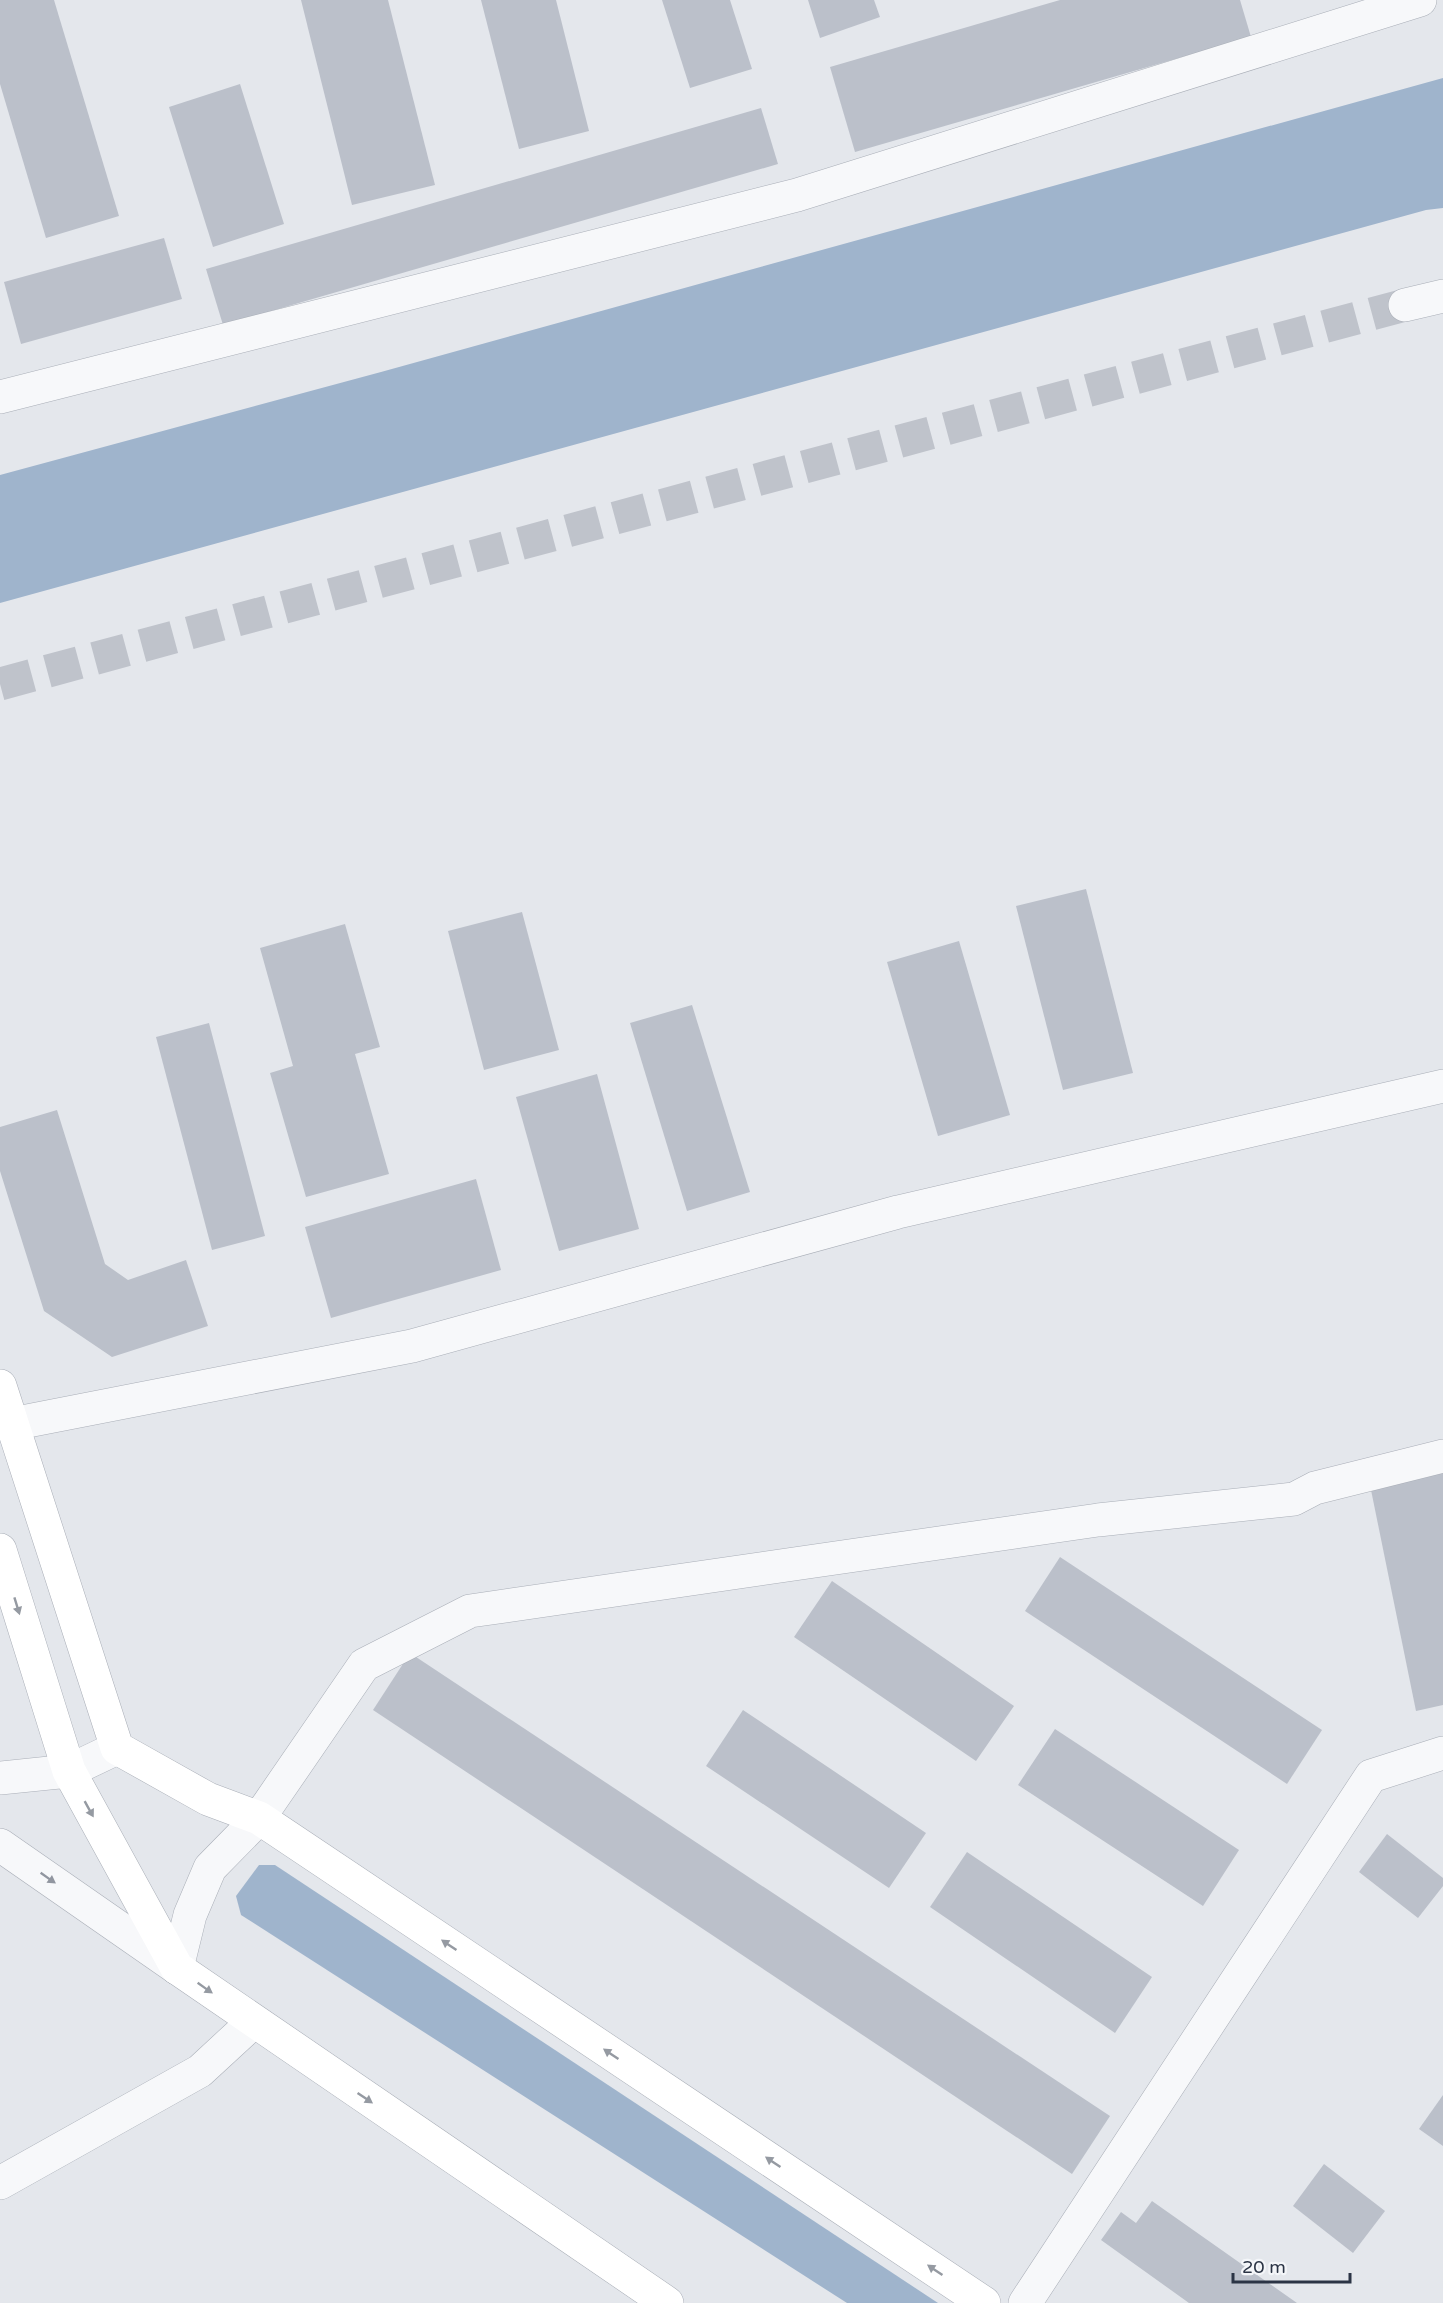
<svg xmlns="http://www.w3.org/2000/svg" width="1443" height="2303" font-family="'Varela Round',sans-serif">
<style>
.water{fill:#9fb4cc}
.building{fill:#bbc0ca}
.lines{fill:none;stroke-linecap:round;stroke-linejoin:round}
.tertiary-tunnel{stroke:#bfc3cb;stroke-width:33;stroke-dasharray:33 16;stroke-linecap:butt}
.minor-casing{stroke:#a9aeb7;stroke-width:34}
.tertiary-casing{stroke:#a9aeb7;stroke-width:34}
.secondary-casing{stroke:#a9aeb7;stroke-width:34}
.minor{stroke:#f7f8fa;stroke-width:33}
.tertiary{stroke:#f7f8fa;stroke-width:33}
.secondary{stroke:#fff;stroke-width:33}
.oneway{fill:#959aa2}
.oneway2{fill:#9196a0}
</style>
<rect width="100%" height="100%" fill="#e4e7ec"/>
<g class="water">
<polygon points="1443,78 1443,208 1426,210 0,603 0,475 381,372"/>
<polygon points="259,1865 275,1865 938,2303 847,2303 241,1915 236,1896"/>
</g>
<g class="building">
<polygon points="0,0 54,0 119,216 46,238 0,84"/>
<polygon points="301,0 388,0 435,185 352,205"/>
<polygon points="481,0 556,0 589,131 519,149"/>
<polygon points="662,0 730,0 752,69 690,88"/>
<polygon points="808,0 874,0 880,17 820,38"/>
<polygon points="1060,0 1240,0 1251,37 855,152 830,67"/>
<polygon points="240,84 284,224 213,247 169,107"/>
<polygon points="761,108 778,164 223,325 206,269"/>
<polygon points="164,238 182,299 21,344 4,282"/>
<polygon points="1086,889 1133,1073 1063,1090 1016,906"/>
<polygon points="522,912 559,1050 484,1070 448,931"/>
<polygon points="345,924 380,1047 355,1054 389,1174 306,1197 270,1073 293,1066 260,948"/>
<polygon points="959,941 1010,1115 938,1136 887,962"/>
<polygon points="692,1005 750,1192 687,1211 630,1023"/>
<polygon points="209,1023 265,1236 212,1250 156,1037"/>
<polygon points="597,1074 639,1229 559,1251 516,1097"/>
<polygon points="57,1110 105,1264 128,1280 186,1260 208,1326 112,1357 44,1311 0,1171 0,1127"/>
<polygon points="476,1179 501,1270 331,1318 305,1227"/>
<polygon points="1443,1471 1443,1705 1416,1711 1370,1485"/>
<polygon points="1060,1557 1322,1730 1287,1784 1025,1611"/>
<polygon points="832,1581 1014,1706 976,1761 794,1637"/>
<polygon points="410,1653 1110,2116 1072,2174 373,1710"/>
<polygon points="743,1710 926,1833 889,1888 706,1766"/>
<polygon points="1055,1729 1239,1850 1203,1906 1018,1785"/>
<polygon points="1387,1834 1443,1878 1443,1886 1418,1918 1359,1872"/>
<polygon points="967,1852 1152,1977 1115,2033 930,1907"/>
<polygon points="1443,2095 1443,2146 1419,2129"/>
<polygon points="1324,2164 1385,2211 1353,2253 1293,2206"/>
<polygon points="1152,2201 1297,2303 1189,2303 1101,2240 1121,2212 1136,2223"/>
</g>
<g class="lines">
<polyline class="tertiary-tunnel" points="0,684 1405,305"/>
<defs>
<g id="minor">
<polyline points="0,397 797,195 1420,0"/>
<polyline points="12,1424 412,1346 898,1212 1443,1086"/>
<polyline points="177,1968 190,1915 210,1868 259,1818 364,1665 470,1611 1098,1520 1294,1499 1315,1488 1443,1456"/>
<polyline points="0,2183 200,2071 253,2022"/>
<polyline points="1025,2303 1371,1776 1443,1753"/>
</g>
<g id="tertiary">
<polyline points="1405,305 1443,296"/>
<polyline points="0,1778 69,1771 117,1748"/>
<polyline points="0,1845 177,1968"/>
</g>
<g id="secondary">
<polyline points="0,1386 117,1748 208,1799 259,1818 984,2303"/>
<polyline points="0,1550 69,1771 177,1968 667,2303"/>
</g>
</defs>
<use href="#minor" class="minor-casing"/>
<use href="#tertiary" class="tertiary-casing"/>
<use href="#secondary" class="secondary-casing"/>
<use href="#minor" class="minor"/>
<use href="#tertiary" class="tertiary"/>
<use href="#secondary" class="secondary"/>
</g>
<defs><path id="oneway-solid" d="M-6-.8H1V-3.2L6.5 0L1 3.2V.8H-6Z" transform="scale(1.5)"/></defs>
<g class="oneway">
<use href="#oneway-solid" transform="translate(17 1606) rotate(73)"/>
<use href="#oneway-solid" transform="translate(89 1809) rotate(61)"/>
<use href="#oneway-solid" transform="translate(449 1945) rotate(-146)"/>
<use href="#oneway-solid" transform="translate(205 1988) rotate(35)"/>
<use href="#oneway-solid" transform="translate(611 2054) rotate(-146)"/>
<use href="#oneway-solid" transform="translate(365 2098) rotate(34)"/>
<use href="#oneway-solid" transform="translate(773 2162) rotate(-146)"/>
<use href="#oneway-solid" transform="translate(935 2270) rotate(-146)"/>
</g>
<use class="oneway2" href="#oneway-solid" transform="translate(48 1878) rotate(35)"/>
<path d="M1233 2273v9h117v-9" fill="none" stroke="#2b3445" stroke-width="3"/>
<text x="1242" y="2273" font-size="18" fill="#2b3445" stroke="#f4f6f9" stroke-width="4.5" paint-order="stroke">20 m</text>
</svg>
